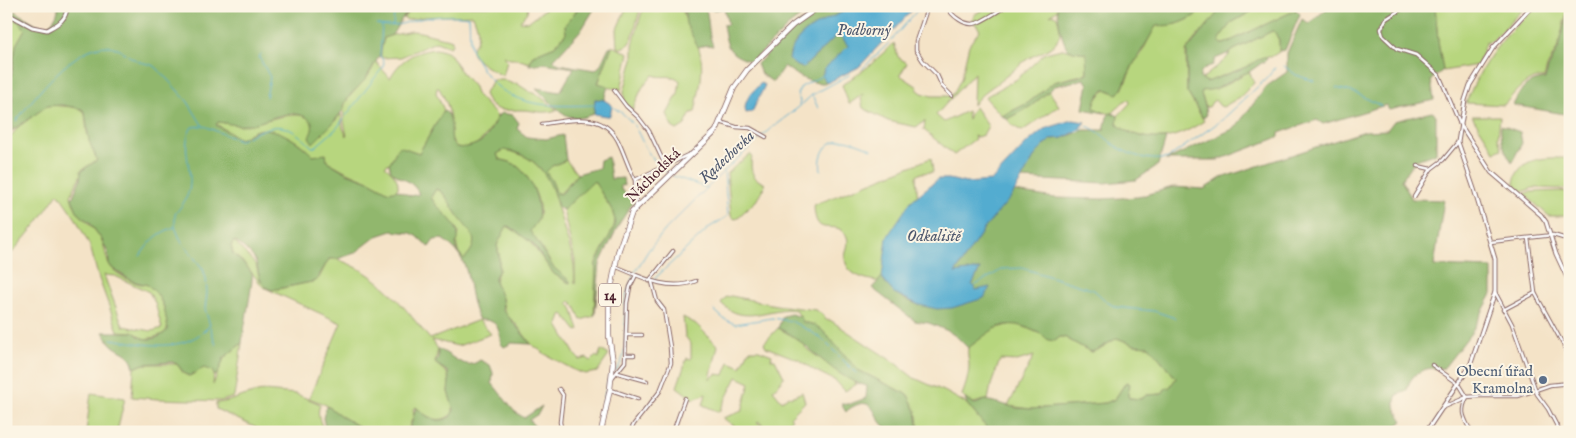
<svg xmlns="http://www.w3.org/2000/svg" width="1576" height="438" font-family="'IM FELL English',serif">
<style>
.green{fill:#b7d67e;stroke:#807a54;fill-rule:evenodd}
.forest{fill:#91b76d;stroke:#6e6b4c;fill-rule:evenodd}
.water{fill:#52acd0;stroke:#4e667e}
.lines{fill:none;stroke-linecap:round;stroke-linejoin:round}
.stream{stroke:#52acd0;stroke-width:1}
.minor-casing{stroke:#866462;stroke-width:4.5}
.tertiary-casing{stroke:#866462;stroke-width:5}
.primary-casing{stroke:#866462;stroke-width:6}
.minor{stroke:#fff;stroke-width:2.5}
.tertiary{stroke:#fff;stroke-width:3}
.primary{stroke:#fff;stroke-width:4.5}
.service-dot{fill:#5c6f8a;stroke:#fcf5e5;stroke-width:2}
.labels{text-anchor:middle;stroke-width:4;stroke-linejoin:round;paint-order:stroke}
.shield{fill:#fcf5e5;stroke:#7f5f63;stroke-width:1}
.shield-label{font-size:14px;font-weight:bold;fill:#4a1f2b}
.street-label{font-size:15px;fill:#4a1f2b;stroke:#fcf5e5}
.service-label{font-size:15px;fill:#4e5e75;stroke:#fcf5e5;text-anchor:end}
.water-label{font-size:16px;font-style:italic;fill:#4d576d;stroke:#fcf5e5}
</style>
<rect width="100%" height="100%" fill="#fcf5e5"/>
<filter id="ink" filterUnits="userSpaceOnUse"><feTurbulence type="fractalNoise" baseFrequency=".02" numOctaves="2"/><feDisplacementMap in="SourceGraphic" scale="10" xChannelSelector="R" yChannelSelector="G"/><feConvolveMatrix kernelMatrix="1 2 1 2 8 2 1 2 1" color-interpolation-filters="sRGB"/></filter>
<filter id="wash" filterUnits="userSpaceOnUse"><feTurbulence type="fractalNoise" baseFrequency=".0096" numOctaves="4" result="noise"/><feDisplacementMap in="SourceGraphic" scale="20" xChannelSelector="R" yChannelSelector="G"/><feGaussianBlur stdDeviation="1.12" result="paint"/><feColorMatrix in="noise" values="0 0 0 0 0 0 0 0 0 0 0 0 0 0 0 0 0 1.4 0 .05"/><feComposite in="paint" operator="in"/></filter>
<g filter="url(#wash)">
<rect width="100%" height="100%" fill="#f4e3c7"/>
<g class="green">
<path d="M416 6H528L527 12 520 21 528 22 549 6H580L565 25 566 33 555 46 533 55 529 63 517 59H510L503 56 507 61 503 76C494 71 470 60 472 49 472 48 476 42 476 42 480 32 477 25 473 15L423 17 408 20 403 18Z"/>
<polygon points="627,6 641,6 632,39 627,46 622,48 618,48 617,29"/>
<path d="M682 6C685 24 691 31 698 46 706 67 699 91 695 112L691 113 685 125 677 130 672 127 667 114 678 94 680 81C673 73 663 79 653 75L642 88 632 110 624 102V91L633 59V45L641 14 645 7Z"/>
<path d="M991 6H1057L1058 9 1050 15 1053 14 1057 17C1059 24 1062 32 1058 39 1052 51 1036 53 1026 60 1019 65 1012 72 1005 77 992 88 983 91 973 105L974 73 936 115 944 122 967 111 968 120 970 113 975 107 988 126 983 135 977 137 974 136 975 139 954 155 924 130 925 121 916 127 888 121 863 108 861 98 863 94 849 104 842 85 869 66 894 43 898 57 907 63 900 75 918 87 917 89 922 93 932 96H949L953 94 961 79 969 45 980 30 976 24 972 22 975 14Z"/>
<path d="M1207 6H1223C1214 22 1192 38 1186 52L1187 92 1204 121C1181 136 1160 144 1134 134 1127 131 1121 128 1117 124V117L1130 103 1129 100C1121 100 1118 110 1111 114L1099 111 1094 108C1094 101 1101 92 1107 90L1115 93 1122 90 1134 63 1140 56 1156 25C1177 27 1191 20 1207 6Z"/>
<polygon points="1261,6 1298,6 1296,10 1224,44 1221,44 1218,39 1231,23"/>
<polygon points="1435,6 1526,6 1492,41 1485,43 1478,65 1443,71 1438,41"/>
<path d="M1544 7 1558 10 1568 8 1557 49 1547 67 1544 78C1526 76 1515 93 1504 105L1466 103C1478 72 1494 47 1518 24 1527 16 1531 9 1544 7Z"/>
<polygon points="6,15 19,22 25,29 16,45 9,81 12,89 11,99 13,105 11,120 13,128 6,139"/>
<path d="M411 31C420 31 427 34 436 36 441 38 446 37 452 40V45L450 47 436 42 401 57 381 58V46L385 37Z"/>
<path d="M1272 31H1274C1278 37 1281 45 1279 52L1271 57H1266L1246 67 1207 82 1202 79 1226 59 1232 51Z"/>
<polygon points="612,46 629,53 621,90 598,84"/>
<path d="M436 49 444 51 451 55 461 72 474 87 476 94C479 97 495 114 497 116 489 134 478 151 456 147 448 140 451 118 448 107 446 100 442 94 439 88H437L436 93 444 110 419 153 399 147 391 162 385 166C392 172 399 178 398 188L394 192H389L369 181 347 172 327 161 326 155 313 156C300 142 279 128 258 130 252 131 246 136 240 139L216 124 218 122C228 123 238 125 249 124 262 123 327 97 310 138L332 124 341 114 343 128 347 136C340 105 342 104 363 82 369 77 372 68 376 62L390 78C400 60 414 51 436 49Z"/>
<polygon points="1062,49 1086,53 1087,71 1085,74 1054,82 1028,103 1002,116 985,97 1017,79 1045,53"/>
<polygon points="1249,71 1254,83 1240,97 1223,107 1220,106 1215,100 1212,102 1209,107 1206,107 1201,94 1202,91 1223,86"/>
<path d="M493 80H504L513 84 516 83 530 92 537 94 557 110C540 115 537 110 521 110 502 110 493 114 484 94Z"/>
<polygon points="1049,91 1059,106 1022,131 1013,126 1007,119 1031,106"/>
<path d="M50 105 73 107 83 110 85 113 87 132 97 160 80 171 81 174 71 196C76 217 90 220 101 239 106 247 105 260 111 267 114 272 131 282 137 283 142 285 147 283 151 287 159 293 174 324 165 332 160 337 150 338 144 339L134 332 118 331 98 276 90 246 76 219 58 193 38 222 6 260V143L18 127 45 107ZM104 275 115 276 149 292 155 303 162 328 152 331 123 326Z"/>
<polygon points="1472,116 1500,116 1498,138 1502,149 1495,152"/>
<path d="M504 150C528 154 540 164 551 185L572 255 574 265 575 284V261L563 210 592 181H594L612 210 615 220 614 227 596 263 594 316 581 320 575 306 570 301 568 303 572 308 579 330 577 331 563 314 561 315 558 325 576 356 580 360 587 358 591 361 596 356 598 358 601 350 609 355 597 372 585 374 574 370 545 354 531 344 516 324 505 314 502 298 496 286 495 280 499 270V255L497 245 503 230 507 226 528 239 554 274 569 283 553 267 539 244 529 231C532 227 538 220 539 215 542 200 527 171 514 164 510 161 504 161 499 159L497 154Z"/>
<path d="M750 154 752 156C750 169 751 178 764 183L765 186 756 201 736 219 733 218 731 216 727 173Z"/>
<path d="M931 158 933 172 921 173 916 176 918 204 882 282C869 280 847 277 845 259 845 250 852 241 844 232 832 220 815 240 814 205Z"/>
<path d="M1550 158H1570V189L1533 188 1522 192 1514 183C1517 163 1533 159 1550 158Z"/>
<polygon points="566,160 577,174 560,194 556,192 552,181 547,176 546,171 552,166"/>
<path d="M436 189C446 192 450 205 456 213 468 231 485 238 464 260 456 250 455 245 459 233 452 219 438 211 431 197Z"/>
<polygon points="1559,191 1570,192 1570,216 1549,216 1524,194 1529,192"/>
<path d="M234 241 256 265 260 280 278 289 316 281 319 278 328 260 333 258C380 272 400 303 430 339L479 320 491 334 458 346 432 340 438 349 435 363 447 373 449 381 448 392 453 406V413C440 426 426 417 416 407L413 409 414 415 407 432H368L341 416 326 405 309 398 341 323 263 287 245 264 233 254 231 246Z"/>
<path d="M731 296 776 305 816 310 823 315 826 320H830L895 363 914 378 946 392 967 404 990 432H919L916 411 908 395 858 370 822 330 815 325 803 322 796 310C771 305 745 328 721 303L726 297Z"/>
<polygon points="683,317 696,324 718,346 710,379 716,374 724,375 729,362 741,367 749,350 759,350 772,355 771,359 775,359 784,377 773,390 782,401 789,396 792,397 802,392 805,402 790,417 792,419 779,432 771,432 758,421 757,422 769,432 742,432 723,418 742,411 750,383 737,377 719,412 703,405 706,394 693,399 677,387 687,358 691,359 691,344 685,336"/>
<path d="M1015 323 1043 335 1064 337 1091 352 1099 349 1117 338 1135 345 1149 346 1176 378 1170 388 1165 389 1162 394 1147 395 1141 399 1129 398 1128 395 1129 384 1126 382 1115 399 1106 403 1031 409 1008 406 1034 356 1017 361 1000 360 991 385 988 400C975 400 973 409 962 395 966 385 969 375 969 365 969 359 967 355 968 348L990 330Z"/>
<polygon points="778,328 798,339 808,350 857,384 845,391 836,381 814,370 799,360 766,347 764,343"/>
<path d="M242 343 234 397 221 401 158 399 132 397 134 368 144 364H177L184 374 189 376C200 372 203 361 214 373L213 385 224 358Z"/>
<path d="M265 391 296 394 318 403 320 405C316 415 321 422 324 432H265L216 409V403C233 402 248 392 265 391Z"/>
<polygon points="91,393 125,398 117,432 86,432"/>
</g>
<g class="forest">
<path d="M6 6 38 25 45 27C52 24 59 14 58 6H416L403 17 392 35 384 38 380 55 365 80 351 94 344 104V109L332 124 313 143 309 137C313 130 315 122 306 117 285 107 266 124 245 125 237 126 226 123 218 122L216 125 240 139C246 136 252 132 258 130 276 125 302 144 313 156L326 154 327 161 347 173 369 181 389 192 397 190 411 196 419 194C413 180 401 180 391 171L389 164 399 146 419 153 444 110C446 112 448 114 449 116 455 128 444 152 466 147 473 146 480 143 484 139 492 132 493 120 501 113L513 115 519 123 517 129 527 137 546 139 563 135 566 160 552 166 546 172 552 181 556 192 559 194 562 193 577 174 599 168 600 160 608 157 611 179 623 178 624 186 621 185V190L629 195 634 201 619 224 600 263 595 315 596 263 614 227 615 220 612 210 594 181 563 210 558 207C550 177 538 155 504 150L497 154 499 159C504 161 510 161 514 164 531 175 541 201 538 220L530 231 539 244 553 267 570 281V283L554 274 533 244 510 227 507 226 497 245 499 255V270L495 277V282L502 298 503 310 531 344 512 343 504 347 501 344C499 328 498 319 479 320 464 291 476 259 442 239L434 240 429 247 417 236 411 233 392 231 377 236 355 253 337 259H329L316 281 272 290C257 285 260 272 255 260 251 253 240 244 234 241L231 246 233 254C239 260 248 266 252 274 254 278 243 333 242 343L224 358 218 373 215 376 212 371 204 368 189 376 184 373 177 364 172 362 144 364 134 368C132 353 122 353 113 346 109 343 106 336 103 332H134C143 343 160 340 168 329L164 307 158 295 148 285 132 281 113 269 109 264 108 253 102 240 90 223 78 213 72 199 80 180 81 171 97 160 89 141 85 113 82 109 62 105 47 106 9 133 13 128 11 120 13 105 12 89 9 81 12 73 16 45 25 29 19 22 6 15ZM436 189C446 192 450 205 456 213 467 231 485 238 464 259L457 251 456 243 458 240C460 221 439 213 431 197Z"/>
<path d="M580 6H596L582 29 554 59V61L559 64 595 70 600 66 609 47 612 46 598 83 608 86 604 100 595 99 594 114C589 115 583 118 578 118 563 119 547 98 536 88L560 92 574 68 544 63 529 65 533 55 555 46 566 33 565 25Z"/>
<path d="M684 6H705C710 21 707 31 713 46L707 45 698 47 686 24Z"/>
<path d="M708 6H815L788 26 752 62C727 53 728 50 723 25L728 24 724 8 713 10Z"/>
<path d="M825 6H855C832 19 791 29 789 60L803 68 839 33 849 46 822 76 827 83C809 84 798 76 784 66L773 82 761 74 757 64 797 24Z"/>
<path d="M1057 6H1171C1179 15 1184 8 1194 6 1198 6 1203 6 1207 6 1190 21 1178 26 1156 26 1147 44 1135 59 1127 77 1124 84 1123 90 1117 94 1114 93 1108 89 1105 90 1099 92 1094 103 1094 108L1105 113 1083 109 1088 84 1084 79 1055 86 1031 106 1007 119 1002 116 1028 103 1054 82 1081 76 1087 73 1086 53 1068 50C1060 36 1059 22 1057 6Z"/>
<path d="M1223 6H1261L1231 23 1219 39 1221 44H1224L1296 10 1300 14 1285 50 1279 51V40L1274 31H1272L1232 51 1228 56 1229 53 1215 59 1213 65C1207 67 1199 69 1200 78L1207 82 1246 67 1263 57H1266L1267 59 1249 72 1241 75 1216 89 1202 91 1201 94 1205 106 1206 116 1203 118 1187 92V50Z"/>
<polygon points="1330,6 1435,6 1438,41 1443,70 1431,80 1434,100 1389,110 1386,105 1323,124 1317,120 1279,133 1279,137 1218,160 1166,160 1235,128 1267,86 1287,72 1287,53 1302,19 1309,24"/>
<path d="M1570 9V115L1513 105C1523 87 1524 82 1545 79L1548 68 1558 49 1561 35Z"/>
<path d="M1432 112 1436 115V153L1416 160 1401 180 1412 199 1444 200 1434 266 1492 268V294L1471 333 1443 369C1427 365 1409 373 1407 391L1397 395C1392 405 1397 412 1403 421L1389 432H990L967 404 965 399 975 404 986 400 1017 408 1031 409 1106 403 1115 399 1126 382 1130 384 1128 395 1129 398 1141 399 1147 395 1162 394 1165 389 1170 387 1176 378 1149 346 1135 345 1117 338 1099 349 1091 352 1064 337H1060L1055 341 1048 340C1043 334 1038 333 1032 330 1002 316 991 332 968 348L957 337 948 331 929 323 915 321 872 288 882 277C891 293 903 299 919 305L976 290 972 285 980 269 955 273 984 229 1014 192 1055 198 1102 199 1138 197 1173 187 1204 189 1221 178 1365 131 1387 130 1394 121Z"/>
<path d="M1110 113H1113L1118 116 1117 124C1130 136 1149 139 1166 138L1158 165 1136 180 1105 183 1021 179 1036 154 1051 139 1063 138 1084 130H1104L1107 117Z"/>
<path d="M1501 125 1520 132 1522 143 1512 162C1504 150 1500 140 1501 125Z"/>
<path d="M791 314 801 317 803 322 815 325 822 330 858 370 908 395 916 411 919 432C907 432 894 434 884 426 875 419 875 400 859 404 854 406 849 408 846 412L841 404H850L866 398 867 386C832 378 810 342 778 328L783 316Z"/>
<path d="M438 349C453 355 465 372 480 360L490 365 493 373 492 383 514 411 524 418 542 406 538 414 529 420 538 430 533 432H409L416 407C426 416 436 425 450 417L454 410 448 392 449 381 448 372 435 363 438 359Z"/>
<polygon points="326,407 329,407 341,416 368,432 326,432 323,418"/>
</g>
<g class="water">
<path d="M855 6H916L859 67 827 83 822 76 824 69 848 46 839 33 803 68 795 65 789 60C792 29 831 19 855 6Z"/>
<path d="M761 83 765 85 752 112 746 113C742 101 753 91 761 83Z"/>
<polygon points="595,99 604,100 612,105 610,116 606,116 594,114"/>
<polygon points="1073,120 1085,122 1077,131 1063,138 1051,139 1036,154 1012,196 984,229 955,273 980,269 972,285 976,290 990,287 984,298 952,308 937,309 919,305 894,293 887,285 882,277 887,237 911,201 938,179 949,179 966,183 991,181 1027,143 1044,129"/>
</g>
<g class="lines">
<g class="stream">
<path d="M376 24C394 30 409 20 426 18 438 16 456 15 469 17 470 27 469 38 471 48 473 55 478 62 482 69 510 110 551 106 595 105"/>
<polyline points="393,25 395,6"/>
<polyline points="261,54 259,57 270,77 266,97"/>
<polyline points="1284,66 1296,75 1314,81"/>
<polyline points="862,69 890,42 921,6"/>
<polyline points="1336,88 1356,93 1381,106"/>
<polyline points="812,95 818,108"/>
<path d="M611 106C618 110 628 117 633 124 643 139 643 150 659 165"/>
<polyline points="799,106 800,101 797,94 801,87 823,75"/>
<path d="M16 121C35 97 74 44 109 46 119 47 127 56 136 60 143 64 151 63 157 68L188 102 202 125 237 140H241C274 123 284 119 312 147H315L336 129 383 67 384 62 380 56 382 26"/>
<path d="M1078 130 1087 126C1099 131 1103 136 1113 144 1127 155 1151 162 1168 158L1222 120 1267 78 1275 68"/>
<polyline points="663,169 669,175"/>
<path d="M821 170C818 154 827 139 845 140 853 141 864 146 872 149"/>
<polyline points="673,176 707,188"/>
<path d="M140 256C150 241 157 233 175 227"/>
<polyline points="635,272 648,251 666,229 724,171 770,129 799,107 812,95 849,75"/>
<polyline points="653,280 710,227 728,216 724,171"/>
<polyline points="974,286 1003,269 1022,268 1094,290 1107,302 1115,307 1154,311 1175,318"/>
<polyline points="714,310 724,319 735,324 772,318 791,321 810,331 823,340 856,373"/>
<polyline points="210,327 216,345"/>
<path d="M111 339C145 344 184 355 210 325L205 309 207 293 206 278 203 269 181 241 175 227V214C181 207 187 199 189 190 194 171 179 146 192 127L202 126"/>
<path d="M615 371C631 356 623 325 625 305 626 294 630 284 634 274"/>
<polyline points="596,432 609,376"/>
</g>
</g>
</g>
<g filter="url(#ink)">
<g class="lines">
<defs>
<g id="minor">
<polyline points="928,6 916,41 916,50 923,61 937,75 942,86 952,96"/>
<path d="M947 6C951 16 966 27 977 23 987 19 997 12 1006 6"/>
<polyline points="1406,6 1386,19 1381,29 1383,36 1397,49 1416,55 1439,75 1460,124"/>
<polyline points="614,90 626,106 639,118 649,131 665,165"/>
<polyline points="720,122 736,127 750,128 766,137"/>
<path d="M542 124C572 120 605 110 620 145 625 156 629 169 635 180"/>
<polyline points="1418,166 1431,169"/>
<polyline points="1414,197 1431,169 1443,160 1458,142"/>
<polyline points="636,207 635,180 690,154"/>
<polyline points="1528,238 1535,293 1570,357"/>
<polyline points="1490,242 1553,235 1570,240"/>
<path d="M615 266C641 277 668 292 696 281"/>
<polyline points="649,281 673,251"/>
<polyline points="1495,292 1512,324 1537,394 1548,409 1560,432"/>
<polyline points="1503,310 1535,293"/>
<polyline points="626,335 642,335"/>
<polyline points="626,355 634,355"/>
<path d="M1432 365 1459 384 1467 397C1459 413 1464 417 1471 432"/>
<polyline points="618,373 647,381"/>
<polyline points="611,379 625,362 627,303 630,287 636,275"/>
<polyline points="559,389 563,395 560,422 562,432"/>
<polyline points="611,390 638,399"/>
<polyline points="1442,408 1467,397 1480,396 1518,396 1550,385 1570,383"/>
<polyline points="630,432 634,424 660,391 671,363 670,347 664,310 657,301 652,282"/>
<polyline points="673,432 685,398"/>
</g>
<g id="tertiary">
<polyline points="1549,6 1556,8 1563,6"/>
<path d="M6 13 32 27 47 30C58 24 67 20 67 6"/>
<polyline points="1460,124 1491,172 1541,215 1546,222 1556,254 1570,284"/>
<polyline points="1426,432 1470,366 1495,292 1495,259 1474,189 1458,142 1465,100 1470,85 1493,48 1532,6"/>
</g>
<polyline id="primary" points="601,432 610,389 613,362 609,336 609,299 618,252 632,212 716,131 734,88 747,70 793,25 820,6"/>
</defs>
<use href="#minor" class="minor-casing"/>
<use href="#tertiary" class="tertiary-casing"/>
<use href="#primary" class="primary-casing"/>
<use href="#minor" class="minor"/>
<use href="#tertiary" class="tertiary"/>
<use href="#primary" class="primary"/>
</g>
</g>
<circle class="service-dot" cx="1543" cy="380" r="5"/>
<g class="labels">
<rect class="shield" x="599" y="283.5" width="22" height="23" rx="4"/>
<g class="shield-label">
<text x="610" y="300">14</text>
</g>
<g class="street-label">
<text transform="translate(653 175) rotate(-45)" y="5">Náchodská</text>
</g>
<g class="service-label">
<text x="1533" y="376">Obecní úřad<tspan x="1533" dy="17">Kramolna</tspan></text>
</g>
<g class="water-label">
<text x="864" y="35">Podborný</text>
<text transform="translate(726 156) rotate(-43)" y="6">Radechovka</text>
<text x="934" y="241">Odkaliště</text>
</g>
</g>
<rect width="1576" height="438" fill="none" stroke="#fcf5e5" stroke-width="25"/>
</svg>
